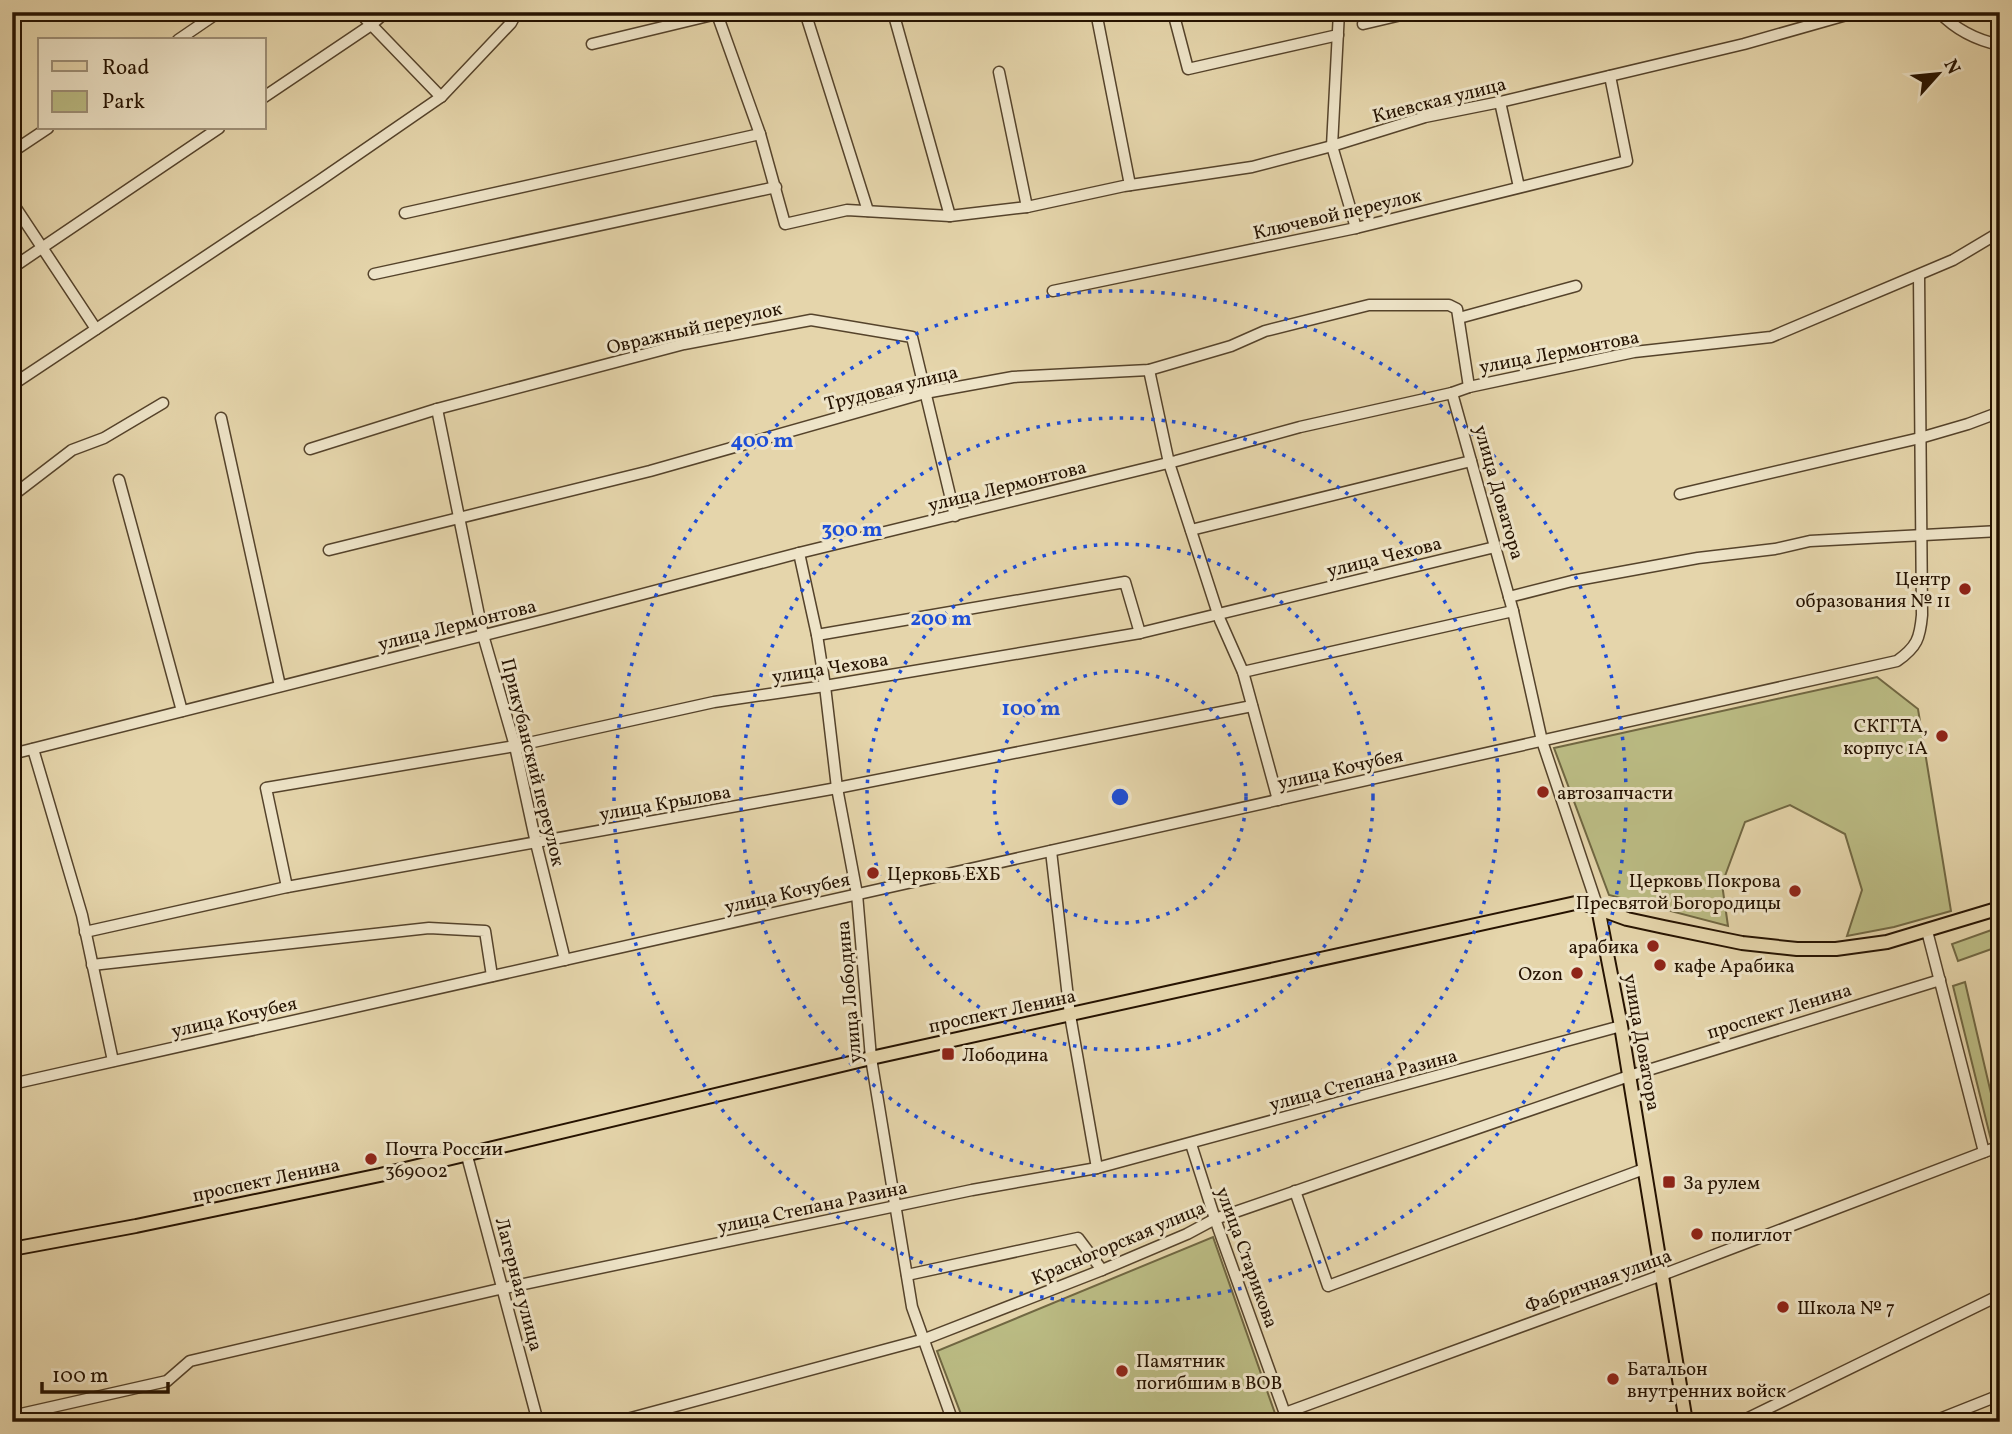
<svg xmlns="http://www.w3.org/2000/svg" width="2012" height="1434" font-family="Vollkorn,serif">
<style>
.green{fill:#bbbc84;stroke:#706742;stroke-width:2}
.lines{fill:none;stroke-linecap:round;stroke-linejoin:round}
.minor-casing{stroke:#55432b;stroke-width:13}
.major-casing{stroke:#251200;stroke-width:16}
.minor{stroke:#eee4c8;stroke-width:10}
.major{stroke:#e5d5ab;stroke-width:12}
.ring{fill:none;stroke:#1d4ed8;stroke-width:3.5;stroke-dasharray:3.5 7}
.poi-dot{fill:#8f2418;stroke:#eee4c8;stroke-width:2.5}
.labels{text-anchor:middle;stroke-width:6;stroke-linejoin:round;paint-order:stroke}
.street-label{font-size:19px;fill:#251200;stroke:#eee4c8}
.poi-label{font-size:19px;fill:#251200;stroke:#eee4c8;text-anchor:start}
.centre{fill:#1d4ed8;stroke:#eee4c8;stroke-width:3.5}
.ring-label{font-size:21px;text-anchor:middle;font-weight:bold;fill:#1d4ed8;stroke:#eee4c8;stroke-width:6;stroke-linejoin:round;paint-order:stroke}
</style>
<rect width="100%" height="100%" fill="#e5d5ab"/>
<filter id="stains"><feTurbulence type="fractalNoise" baseFrequency=".00286" numOctaves="4"/><feColorMatrix values="0 0 0 0 .2 0 0 0 0 .09 0 0 0 0 .02 0 0 0 .5 -.17"/></filter>
<radialGradient id="worn" r=".72"><stop offset=".6" stop-color="#630" stop-opacity="0"/><stop offset="1" stop-color="#630" stop-opacity=".3"/></radialGradient>
<g class="green">
<polygon points="1877,677 1918,709 1951,911 1894,927 1847,936 1862,890 1845,834 1790,805 1745,822 1722,884 1728,926 1609,895 1554,748"/>
<polygon points="2000,927 2000,946 1958,961 1952,944"/>
<polygon points="1965,982 2000,1132 2000,1137 1991,1140 1953,986"/>
<polygon points="1213,1237 1278,1422 964,1422 937,1351"/>
</g>
<g class="lines">
<defs>
<g id="minor">
<polyline points="359,12 441,97"/>
<polyline points="805,12 868,211"/>
<polyline points="893,12 950,216"/>
<polyline points="1096,12 1130,185"/>
<polyline points="1173,12 1188,69 1338,35"/>
<polyline points="1339,12 1332,146 1356,228"/>
<path d="M1939 12C1956 30 1976 40 2000 45"/>
<polyline points="12,14 17,12"/>
<polyline points="717,14 760,134 785,224 847,210 950,216 1027,207 1124,186 1252,167 1332,146 1425,117 1500,102 1744,44 1857,12"/>
<polyline points="1363,24 1414,12"/>
<polyline points="178,40 219,12"/>
<polyline points="592,44 725,12"/>
<polyline points="999,72 1027,207"/>
<polyline points="264,97 371,25 386,12"/>
<polyline points="1500,102 1519,187"/>
<polyline points="12,152 48,128"/>
<polyline points="12,202 96,329"/>
<polyline points="405,213 760,134"/>
<polyline points="12,268 219,128"/>
<polyline points="374,274 776,187"/>
<polyline points="1053,291 1356,228 1627,161 1610,76"/>
<polyline points="1459,318 1576,286"/>
<polyline points="1149,370 1169,463 1220,620 1243,672 1278,800"/>
<polyline points="12,385 319,181 441,97 511,23 517,12"/>
<polyline points="1452,393 1513,611 1542,741 1598,908"/>
<polyline points="437,409 483,635 515,746 536,843 565,960"/>
<polyline points="221,418 280,686"/>
<polyline points="310,449 437,409 684,344 811,320 912,337 955,516"/>
<polyline points="119,480 182,711"/>
<polyline points="1680,494 1920,438 1968,424 2000,412"/>
<polyline points="12,496 72,450 104,438 163,403"/>
<polyline points="1191,530 1471,461"/>
<polyline points="329,550 650,471 925,393 1013,377 1149,370 1231,346 1265,331 1369,305 1449,305 1457,309 1469,387"/>
<polyline points="799,553 817,635 825,686 837,788 857,894 871,1058 912,1307 953,1422"/>
<polyline points="1509,597 1572,581 1698,558 1775,549 1810,541 2000,531"/>
<polyline points="817,635 1125,582 1140,633"/>
<polyline points="1243,672 1513,611"/>
<polyline points="33,749 82,915 113,1061"/>
<polyline points="12,754 548,619 799,553 1176,461 1300,427 1452,393 1469,387 1634,352 1771,337 1953,260 2000,232"/>
<polyline points="1051,851 1070,1015 1097,1168"/>
<polyline points="287,887 266,788 515,746 714,702 825,686 1140,633 1495,547"/>
<polyline points="1927,931 1984,1152"/>
<polyline points="85,932 287,887 837,788 1252,706"/>
<polyline points="92,965 429,928 485,931 492,976"/>
<path d="M12 1084 1897 661C1917 647 1920 638 1922 615L1919 275"/>
<polyline points="1191,1144 1215,1219 1288,1422"/>
<polyline points="467,1156 538,1422"/>
<polyline points="1295,1191 1328,1286 1644,1169"/>
<polyline points="907,1275 1078,1238 1102,1270"/>
<polyline points="1285,1413 1662,1275 2000,1146"/>
<polyline points="12,1416 167,1381 190,1361 495,1290 972,1190 1097,1168 1621,1026"/>
<polyline points="616,1422 925,1339 1102,1270 1187,1234 1215,1219 1629,1076 1940,980"/>
<polyline points="1740,1422 2000,1295"/>
<polyline points="1932,1422 2000,1395"/>
</g>
<g id="major">
<polyline points="1598,908 1621,1026 1686,1422"/>
<polyline points="12,1249 136,1226 380,1175 871,1058 1580,902 1627,919 1664,927 1742,943 1797,949 1836,949 1887,942 2000,908"/>
</g>
</defs>
<use href="#minor" class="minor-casing"/>
<use href="#major" class="major-casing"/>
<use href="#minor" class="minor"/>
<use href="#major" class="major"/>
</g>
<g class="ring">
<circle cx="1120" cy="797" r="126"/>
<circle cx="1120" cy="797" r="253"/>
<circle cx="1120" cy="797" r="379"/>
<circle cx="1120" cy="797" r="506"/>
</g>
<g class="poi-dot">
<circle cx="1965" cy="589" r="7"/>
<circle cx="1942" cy="736" r="7"/>
<circle cx="1543" cy="792" r="7"/>
<circle cx="873" cy="873" r="7"/>
<circle cx="1795" cy="891" r="7"/>
<circle cx="1653" cy="946" r="7"/>
<circle cx="1660" cy="965" r="7"/>
<circle cx="1577" cy="973" r="7"/>
<rect x="941" y="1047" width="14" height="14" rx="3.5"/>
<circle cx="371" cy="1159" r="7"/>
<rect x="1662" y="1175" width="14" height="14" rx="3.5"/>
<circle cx="1697" cy="1234" r="7"/>
<circle cx="1783" cy="1307" r="7"/>
<circle cx="1122" cy="1371" r="7"/>
<circle cx="1613" cy="1379" r="7"/>
</g>
<g class="labels">
<g class="street-label">
<text transform="translate(1439 99) rotate(-14)" y="7">Киевская улица</text>
<text transform="translate(1337 213) rotate(-13)" y="7">Ключевой переулок</text>
<text transform="translate(694 327) rotate(-13)" y="7">Овражный переулок</text>
<text transform="translate(1559 351) rotate(-11)" y="7">улица Лермонтова</text>
<text transform="translate(891 387) rotate(-14)" y="7">Трудовая улица</text>
<text transform="translate(1007 485) rotate(-14)" y="7">улица Лермонтова</text>
<text transform="translate(1500 492) rotate(74)" y="7">улица Доватора</text>
<text transform="translate(1384 556) rotate(-14)" y="7">улица Чехова</text>
<text transform="translate(457 624) rotate(-14)" y="7">улица Лермонтова</text>
<text transform="translate(830 667) rotate(-9)" y="7">улица Чехова</text>
<text transform="translate(534 762) rotate(76)" y="7">Прикубанский переулок</text>
<text transform="translate(1340 768) rotate(-13)" y="7">улица Кочубея</text>
<text transform="translate(665 802) rotate(-10)" y="7">улица Крылова</text>
<text transform="translate(787 892) rotate(-13)" y="7">улица Кочубея</text>
<text transform="translate(848 992) rotate(-95)" y="7">улица Лободина</text>
<text transform="translate(1002 1010) rotate(-12)" y="7">проспект Ленина</text>
<text transform="translate(1779 1010) rotate(-17)" y="7">проспект Ленина</text>
<text transform="translate(234 1016) rotate(-13)" y="7">улица Кочубея</text>
<text transform="translate(1643 1042) rotate(80)" y="7">улица Доватора</text>
<text transform="translate(1363 1079) rotate(-15)" y="7">улица Степана Разина</text>
<text transform="translate(266 1179) rotate(-12)" y="7">проспект Ленина</text>
<text transform="translate(812 1206) rotate(-12)" y="7">улица Степана Разина</text>
<text transform="translate(1118 1242) rotate(-23)" y="7">Красногорская улица</text>
<text transform="translate(1248 1257) rotate(70)" y="7">улица Старикова</text>
<text transform="translate(1598 1280) rotate(-20)" y="7">Фабричная улица</text>
<text transform="translate(520 1284) rotate(75)" y="7">Лагерная улица</text>
</g>
<g class="poi-label">
<text x="1951" y="585" text-anchor="end">Центр<tspan x="1951" dy="22">образования № 11</tspan></text>
<text x="1928" y="732" text-anchor="end">СКГГТА,<tspan x="1928" dy="22">корпус 1А</tspan></text>
<text x="1557" y="799">автозапчасти</text>
<text x="887" y="880">Церковь ЕХБ</text>
<text x="1781" y="887" text-anchor="end">Церковь Покрова<tspan x="1781" dy="22">Пресвятой Богородицы</tspan></text>
<text x="1639" y="953" text-anchor="end">арабика</text>
<text x="1674" y="972">кафе Арабика</text>
<text x="1563" y="980" text-anchor="end">Ozon</text>
<text x="962" y="1061">Лободина</text>
<text x="385" y="1155">Почта России<tspan x="385" dy="22">369002</tspan></text>
<text x="1683" y="1189">За рулем</text>
<text x="1711" y="1241">полиглот</text>
<text x="1797" y="1314">Школа № 7</text>
<text x="1136" y="1367">Памятник<tspan x="1136" dy="22">погибшим в ВОВ</tspan></text>
<text x="1627" y="1375">Батальон<tspan x="1627" dy="22">внутренних войск</tspan></text>
</g>
</g>
<circle cx="1120" cy="797" r="10" class="centre"/>
<g class="ring-label">
<text x="762" y="447">400 m</text>
<text x="852" y="536">300 m</text>
<text x="941" y="625">200 m</text>
<text x="1031" y="715">100 m</text>
</g>
<rect width="2012" height="1434" fill="none" stroke="#e5d5ab" stroke-width="42"/>
<rect x="14" y="14" width="1984" height="1406" fill="none" stroke="#251200" stroke-width="3.5"/>
<rect x="21" y="21" width="1970" height="1392" fill="none" stroke="#251200" stroke-width="2"/>
<rect x="38" y="38" width="228" height="91" fill="#eee4c8" stroke="#9e9078" stroke-width="2"/>
<rect x="52" y="61" width="35" height="10" fill="#e5d5ab" stroke="#9e9078" stroke-width="2"/>
<text x="102" y="74" font-size="21" fill="#251200">Road</text>
<rect x="52" y="91" width="35" height="21" fill="#bbbc84" stroke="#9e9078" stroke-width="2"/>
<text x="102" y="108" font-size="21" fill="#251200">Park</text>
<g transform="translate(1938 74) rotate(63)" stroke="#eee4c8" stroke-width="5" paint-order="stroke">
<path d="M0-5L12 26L0 18L-12 26Z" fill="#251200"/>
<text y="-10" font-size="19" font-weight="bold" text-anchor="middle" fill="#251200">N</text>
</g>
<path d="M42 1382v10h126v-10" fill="none" stroke="#251200" stroke-width="3.5"/>
<text x="52" y="1382" font-size="21" fill="#251200" stroke="#eee4c8" stroke-width="5" paint-order="stroke">100 m</text>
<rect width="100%" height="100%" filter="url(#stains)"/>
<rect width="100%" height="100%" fill="url(#worn)"/>
</svg>
